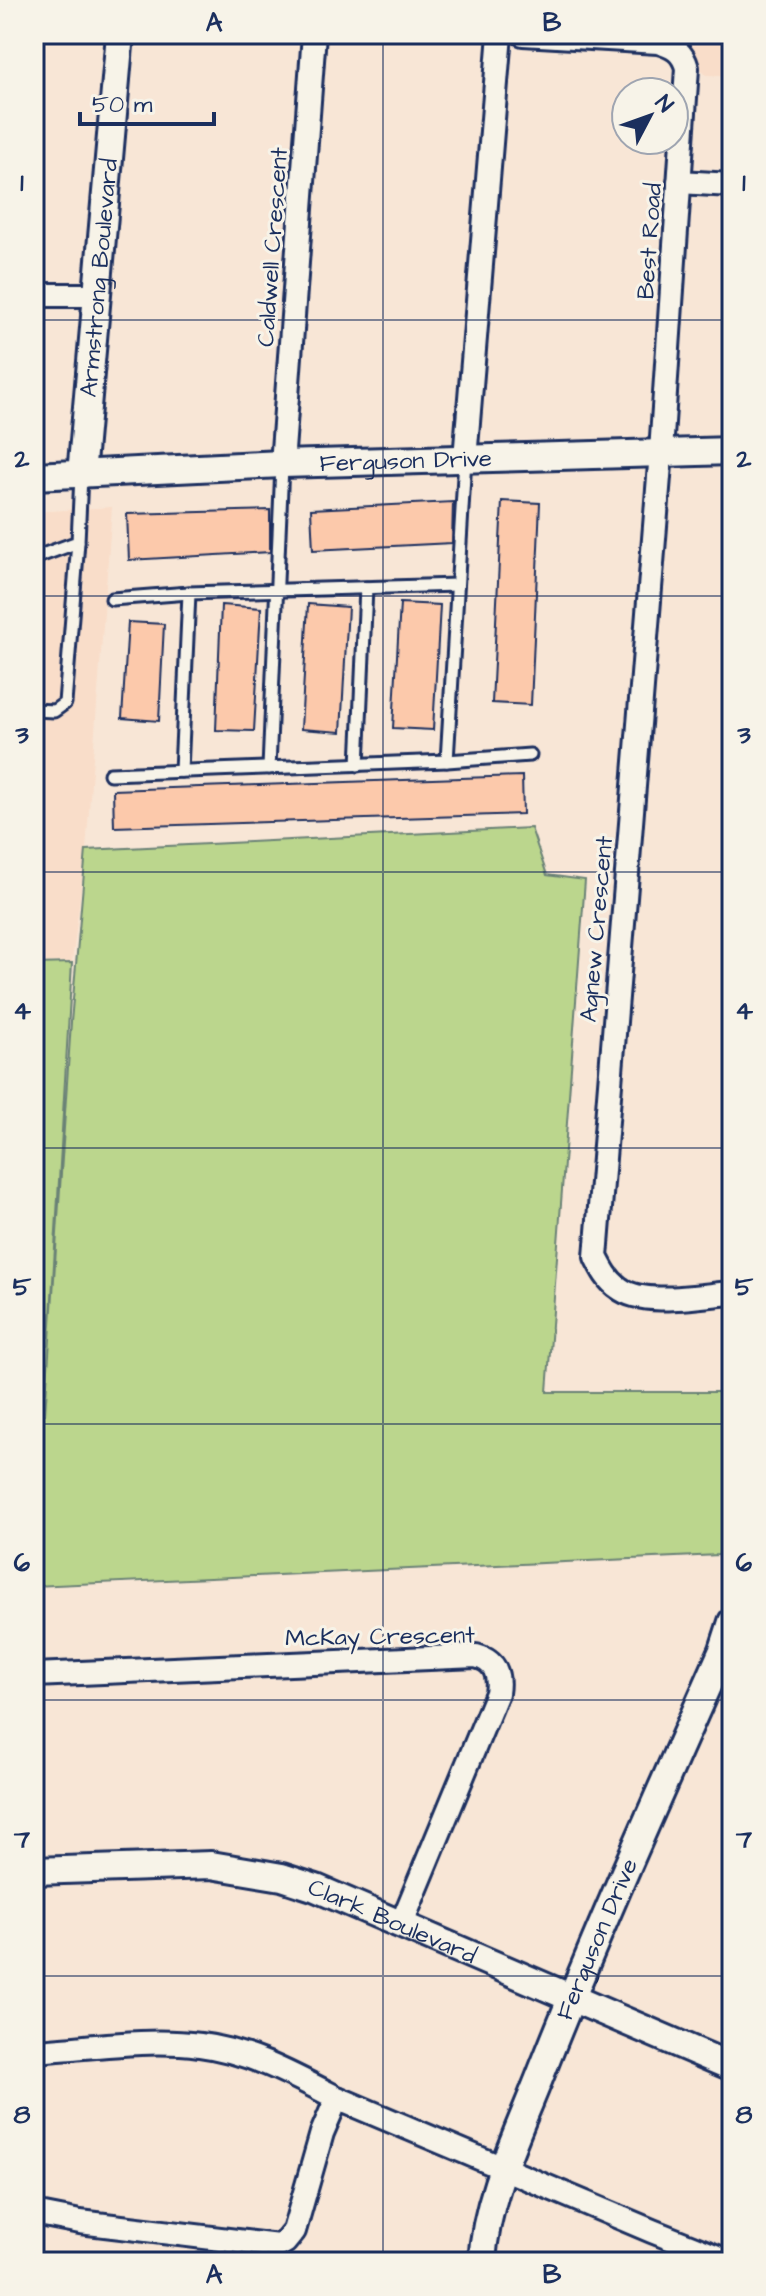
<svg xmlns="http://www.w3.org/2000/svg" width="766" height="2296" font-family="'Architects Daughter',sans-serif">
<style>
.built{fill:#f9ddc9}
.green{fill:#bbd68d;stroke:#6b8276;stroke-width:2}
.building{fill:#fcc9ab;stroke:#1b2f5e;stroke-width:2}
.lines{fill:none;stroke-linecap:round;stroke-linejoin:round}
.service-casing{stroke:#1b2f5e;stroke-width:17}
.minor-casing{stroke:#1b2f5e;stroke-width:28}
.tertiary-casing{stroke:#1b2f5e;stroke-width:32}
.service{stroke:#f7f3e8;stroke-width:11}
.minor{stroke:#f7f3e8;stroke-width:22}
.tertiary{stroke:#f7f3e8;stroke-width:26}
.grid{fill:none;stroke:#1b2f5e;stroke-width:2;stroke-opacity:0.55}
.labels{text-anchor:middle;stroke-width:6;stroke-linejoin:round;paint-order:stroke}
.street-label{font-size:24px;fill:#1b2f5e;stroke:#f7f3e8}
.neatline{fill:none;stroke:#1b2f5e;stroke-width:3}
.grid-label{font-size:26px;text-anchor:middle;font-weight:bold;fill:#1b2f5e}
</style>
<rect width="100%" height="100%" fill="#f8e6d6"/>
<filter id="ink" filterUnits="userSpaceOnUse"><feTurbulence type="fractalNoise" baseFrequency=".0125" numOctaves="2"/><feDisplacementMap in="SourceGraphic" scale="16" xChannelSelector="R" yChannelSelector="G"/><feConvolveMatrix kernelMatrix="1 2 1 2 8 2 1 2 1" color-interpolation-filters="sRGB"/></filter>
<g filter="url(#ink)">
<g class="built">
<polygon points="668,34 732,34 732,76 706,75"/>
<polygon points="112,507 86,850 72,962 34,963 34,512"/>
</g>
<polygon class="green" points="531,828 547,875 585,880 547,1392 732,1392 732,1508 719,1555 34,1586 34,964 72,963 45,1415 71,1022 86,850"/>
<g class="building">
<polygon points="502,501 540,503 531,705 492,703"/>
<polygon points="453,502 452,543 313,550 311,509"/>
<polygon points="270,510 270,552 129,560 127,514"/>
<polygon points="400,603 440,605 433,730 393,728"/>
<polygon points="308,604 348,607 341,732 301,729"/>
<polygon points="221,605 261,608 254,731 216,730"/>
<polygon points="128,622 164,624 159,721 122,718"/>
<polygon points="522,776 523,814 114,827 113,790"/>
</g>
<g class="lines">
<defs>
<g id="service">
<polyline points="34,558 78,542 81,475"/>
<polyline points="112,599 189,593 457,585"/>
<polyline points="34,710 54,711 65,703 78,542"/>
<polyline points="447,761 465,459"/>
<polyline points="358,765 366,588"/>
<polyline points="269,768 282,465"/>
<polyline points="181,771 189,593"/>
<polyline points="110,774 447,761 530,755"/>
</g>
<g id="minor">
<path d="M523 34 658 42C673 46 683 52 687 68L661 452 596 1257C602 1269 608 1281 619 1288 643 1307 702 1295 732 1293"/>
<polyline points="679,182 732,185"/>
<polyline points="34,295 97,295"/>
<polyline points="465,459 500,34"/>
<polyline points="282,464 314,34"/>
<path d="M34 1675 476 1656C495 1661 500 1674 497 1693L401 1925"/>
<path d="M34 2051C87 2048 147 2038 200 2045 249 2051 293 2075 337 2098L652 2231 730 2262"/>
<polyline points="34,2213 80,2222 278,2246 285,2242 294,2231 322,2133 337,2098"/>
</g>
<g id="tertiary">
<path id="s1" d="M81 475 120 34"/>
<path id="s2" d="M34 476 282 464 732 451"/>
<path id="s3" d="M34 1871 211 1865 282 1877 316 1888 732 2067"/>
<path id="s4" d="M482 2262C486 2195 518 2133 542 2071 598 1929 661 1790 723 1650L732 1622"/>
</g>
</defs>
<use href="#service" class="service-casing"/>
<use href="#minor" class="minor-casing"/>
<use href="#tertiary" class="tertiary-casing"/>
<use href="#service" class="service"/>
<use href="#minor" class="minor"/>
<use href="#tertiary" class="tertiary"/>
</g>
</g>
<path class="grid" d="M383 34V2262M34 320H732M34 596H732M34 872H732M34 1148H732M34 1424H732M34 1700H732M34 1976H732"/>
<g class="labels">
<g class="street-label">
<text transform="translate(649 241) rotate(-86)" y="8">Best Road</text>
<text transform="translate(272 247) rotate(-86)" y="8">Caldwell Crescent</text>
<text dy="8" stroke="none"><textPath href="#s1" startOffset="198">Armstrong Boulevard</textPath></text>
<text dy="8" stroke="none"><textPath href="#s2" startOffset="372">Ferguson Drive</textPath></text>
<text transform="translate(596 929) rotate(-85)" y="8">Agnew Crescent</text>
<text transform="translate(380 1636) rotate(-1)" y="8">McKay Crescent</text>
<text dy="8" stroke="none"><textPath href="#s3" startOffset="368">Clark Boulevard</textPath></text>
<text dy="8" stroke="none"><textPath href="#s4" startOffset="344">Ferguson Drive</textPath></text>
</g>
</g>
<rect width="766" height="2296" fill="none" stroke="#f7f3e8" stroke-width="88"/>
<g transform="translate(650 116) rotate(49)"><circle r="38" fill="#f7f3e8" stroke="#9fa5b1" stroke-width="2"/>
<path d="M0-6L14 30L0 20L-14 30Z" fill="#1b2f5e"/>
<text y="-12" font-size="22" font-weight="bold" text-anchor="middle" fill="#1b2f5e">N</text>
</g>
<path d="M80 112v12h134v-12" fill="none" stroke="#1b2f5e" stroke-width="4"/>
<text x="92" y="112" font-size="24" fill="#1b2f5e" stroke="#f7f3e8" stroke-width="6" paint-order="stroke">50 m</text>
<rect x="44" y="44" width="678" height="2208" class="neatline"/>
<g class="grid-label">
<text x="214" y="31">A</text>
<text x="552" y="31">B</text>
<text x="22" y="191">1</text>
<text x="744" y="191">1</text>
<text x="22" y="467">2</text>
<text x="744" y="467">2</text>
<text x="22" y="743">3</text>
<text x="744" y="743">3</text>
<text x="22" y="1019">4</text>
<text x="744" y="1019">4</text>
<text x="22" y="1295">5</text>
<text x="744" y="1295">5</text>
<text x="22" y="1571">6</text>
<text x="744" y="1571">6</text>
<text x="22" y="1847">7</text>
<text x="744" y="1847">7</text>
<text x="22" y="2123">8</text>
<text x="744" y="2123">8</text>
<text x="214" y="2283">A</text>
<text x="552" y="2283">B</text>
</g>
</svg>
